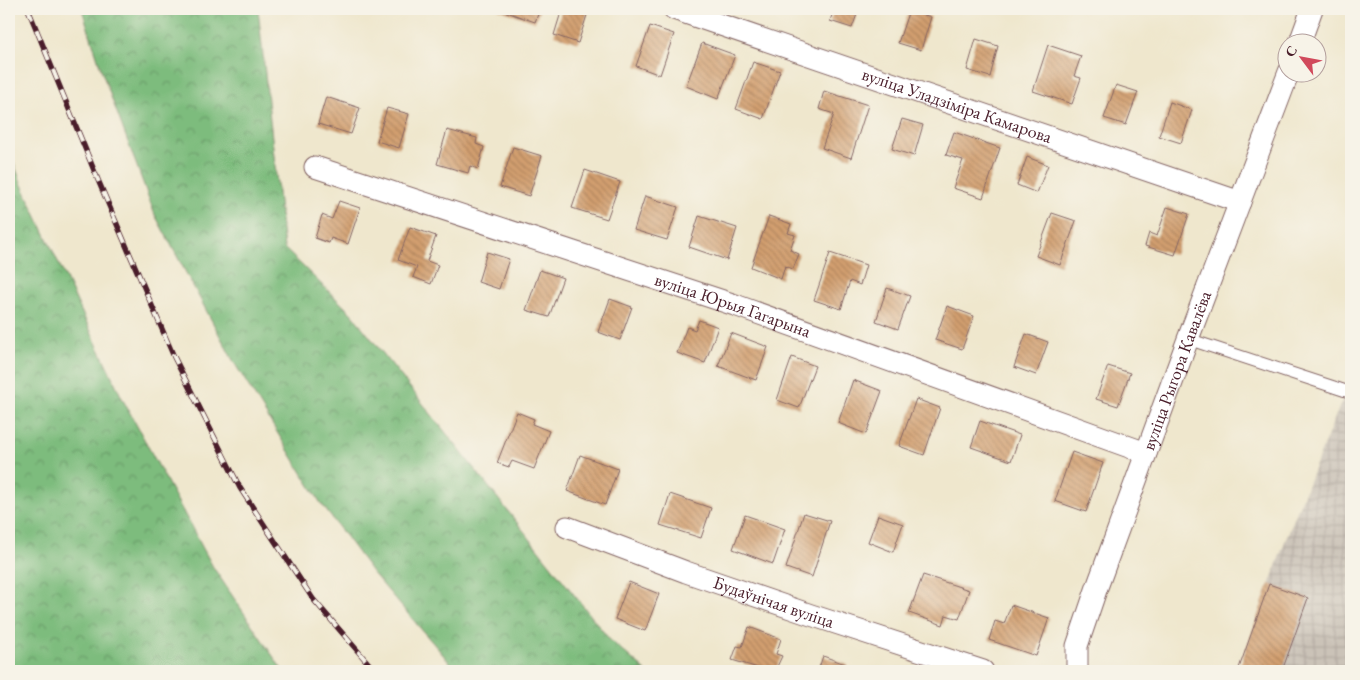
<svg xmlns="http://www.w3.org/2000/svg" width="1360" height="680" font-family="'EB Garamond',serif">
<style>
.industrial{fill:url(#industrial-grid)}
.forest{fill:url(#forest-crowns);stroke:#646e54}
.building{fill:url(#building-back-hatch)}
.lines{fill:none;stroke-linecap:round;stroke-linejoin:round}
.service-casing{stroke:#846564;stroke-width:13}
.minor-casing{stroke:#846564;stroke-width:23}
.service{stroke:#fff;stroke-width:11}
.minor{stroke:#fff;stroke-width:21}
.rail-casing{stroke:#4a1f2b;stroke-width:5.5}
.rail{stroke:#f7f3e8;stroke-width:4;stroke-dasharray:11;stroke-linecap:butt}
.labels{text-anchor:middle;stroke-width:5;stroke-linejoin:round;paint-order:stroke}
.street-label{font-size:18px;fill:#4a1f2b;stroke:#f7f3e8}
</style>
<defs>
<pattern id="industrial-grid" width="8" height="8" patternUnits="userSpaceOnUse" patternTransform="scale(1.25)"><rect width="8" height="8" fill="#cbc3b8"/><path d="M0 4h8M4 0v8" fill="none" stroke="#b0a79e"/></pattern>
<pattern id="forest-crowns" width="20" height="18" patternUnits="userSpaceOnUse" patternTransform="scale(1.25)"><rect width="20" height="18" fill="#7dbc7d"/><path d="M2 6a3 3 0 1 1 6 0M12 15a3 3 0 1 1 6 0" fill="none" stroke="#689867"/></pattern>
<pattern id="building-back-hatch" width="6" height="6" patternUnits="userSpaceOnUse" patternTransform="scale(1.25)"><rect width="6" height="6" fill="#d29f6f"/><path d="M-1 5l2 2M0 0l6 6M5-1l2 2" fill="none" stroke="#ac815b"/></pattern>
</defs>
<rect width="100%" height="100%" fill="#f7f3e8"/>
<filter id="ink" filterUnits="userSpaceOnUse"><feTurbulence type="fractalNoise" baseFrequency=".02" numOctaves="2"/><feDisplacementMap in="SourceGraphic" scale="10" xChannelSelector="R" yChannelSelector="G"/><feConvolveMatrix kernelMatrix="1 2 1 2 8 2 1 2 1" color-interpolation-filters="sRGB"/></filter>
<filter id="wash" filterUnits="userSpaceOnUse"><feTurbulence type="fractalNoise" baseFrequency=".0096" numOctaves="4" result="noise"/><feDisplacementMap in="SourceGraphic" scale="20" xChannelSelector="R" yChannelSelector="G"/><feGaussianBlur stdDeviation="1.12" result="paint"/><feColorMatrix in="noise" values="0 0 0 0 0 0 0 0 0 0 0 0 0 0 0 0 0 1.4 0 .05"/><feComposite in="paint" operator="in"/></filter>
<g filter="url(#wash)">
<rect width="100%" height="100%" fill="#efe7cd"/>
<polygon class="industrial" points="1351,378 1351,671 1238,671 1287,536"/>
<g class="forest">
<polygon points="82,9 258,9 284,248 351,313 610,640 646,671 457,671 372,572 320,502 235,364 155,215 103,75"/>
<polygon points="9,150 22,185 123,400 213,567 283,671 9,671"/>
</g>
<g id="blocks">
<g class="building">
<polygon points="498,9 540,9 535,22"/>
<polygon points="562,9 589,9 578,43 554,35"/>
<polygon points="834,9 859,9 852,28 830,21"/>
<polygon points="909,10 931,17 921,50 898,43"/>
<polygon points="650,26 674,34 660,75 636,66"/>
<polygon points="976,39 998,46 990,77 967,70"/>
<polygon points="702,43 735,55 718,99 686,86"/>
<polygon points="1048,45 1081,56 1074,76 1081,78 1072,104 1033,91"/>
<polygon points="753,62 780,71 763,119 736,109"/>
<polygon points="1116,85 1138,92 1126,125 1104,118"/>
<polygon points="824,91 868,105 851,158 822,148 834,114 819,109"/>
<polygon points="326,97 360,108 351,134 318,124"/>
<polygon points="1170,102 1192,110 1181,143 1159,136"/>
<polygon points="387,108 409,114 399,148 377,141"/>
<polygon points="902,119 923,125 914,156 892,149"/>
<polygon points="447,130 477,138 476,144 484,147 478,169 470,166 468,173 437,164"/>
<polygon points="954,132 1000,148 983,198 953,188 963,160 946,155"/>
<polygon points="513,147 542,156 529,196 500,187"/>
<polygon points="1027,157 1048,165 1037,193 1017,185"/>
<polygon points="585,170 620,182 607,219 572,208"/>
<polygon points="645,196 678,207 667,240 634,230"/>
<polygon points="339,201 360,208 348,244 331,238 329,243 315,238 322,215 332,219"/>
<polygon points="1167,207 1189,214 1175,255 1145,246 1149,233 1157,236"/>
<polygon points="1052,213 1076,221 1060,265 1036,256"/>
<polygon points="699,216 737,228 727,260 689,247"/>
<polygon points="769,216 791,224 788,233 795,235 790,250 799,254 793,269 785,266 781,279 751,267"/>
<polygon points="410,227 436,236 427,261 438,265 431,284 413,277 417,267 398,260"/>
<polygon points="487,252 509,259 499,289 478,282"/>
<polygon points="830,253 866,265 860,285 850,281 841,309 814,300"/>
<polygon points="540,270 563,278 549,317 526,310"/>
<polygon points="887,288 910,296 898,329 876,321"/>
<polygon points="610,299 632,307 620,340 598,332"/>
<polygon points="947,306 974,316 962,349 935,340"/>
<polygon points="699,320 718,327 705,363 677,353 687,327 695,330"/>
<polygon points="731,333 768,347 756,380 718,366"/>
<polygon points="1026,334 1048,342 1036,375 1014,367"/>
<polygon points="792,357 815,366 799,408 777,400"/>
<polygon points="1108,366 1130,373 1118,406 1096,399"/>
<polygon points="853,380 882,391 866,434 838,423"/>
<polygon points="916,399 940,408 924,455 899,446"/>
<polygon points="517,412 534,419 532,424 549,431 534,469 512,461 509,467 497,463"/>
<polygon points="980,421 1020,435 1011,461 971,447"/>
<polygon points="1072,452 1103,463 1086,512 1055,501"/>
<polygon points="580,455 618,469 605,505 567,491"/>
<polygon points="670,494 711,508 701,538 660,525"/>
<polygon points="804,513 830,521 812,577 786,568"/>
<polygon points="745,515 785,529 773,564 733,549"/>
<polygon points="878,515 903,524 893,552 868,542"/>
<polygon points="923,575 969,590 959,619 946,615 943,625 909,613"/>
<polygon points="629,582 659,594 645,631 615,619"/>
<polygon points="1269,584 1308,598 1282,671 1238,671"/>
<polygon points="1011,605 1049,618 1036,656 989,640 995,621 1004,624"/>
<polygon points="749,627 781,639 776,654 782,656 775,671 768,671 732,660 737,646 742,647"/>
<polygon points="823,656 848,665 846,671 818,671"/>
</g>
</g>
</g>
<g filter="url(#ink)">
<use href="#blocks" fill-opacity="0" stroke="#846564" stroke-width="1"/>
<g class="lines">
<defs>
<polyline id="service" points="1188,339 1349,392"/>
<g id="minor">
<path id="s1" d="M674 9 1240 202"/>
<polyline points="1300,42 1312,9"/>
<path id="s2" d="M315 167 735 305 1146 453"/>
<path id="s3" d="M567 527 686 572 811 615 983 671"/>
<path id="s4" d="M1077 671V646L1096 590 1188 339 1289 72"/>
</g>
</defs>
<use href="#service" class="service-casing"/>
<use href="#minor" class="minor-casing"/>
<use href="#service" class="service"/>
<use href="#minor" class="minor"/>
<defs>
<polyline id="rail" points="28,9 98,180 174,357 240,488 313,599 375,671"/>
</defs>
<use href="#rail" class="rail-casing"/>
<use href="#rail" class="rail"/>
</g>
</g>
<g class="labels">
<g class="street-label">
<text dy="6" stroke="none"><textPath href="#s1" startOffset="299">вуліца Уладзіміра Камарова</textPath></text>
<text dy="6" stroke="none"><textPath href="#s2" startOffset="440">вуліца Юрыя Гагарына</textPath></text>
<text dy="6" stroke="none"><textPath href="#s4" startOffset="318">вуліца Рыгора Кавалёва</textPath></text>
<text dy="6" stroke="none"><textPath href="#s3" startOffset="220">Будаўнічая вуліца</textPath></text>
</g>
</g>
<rect width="1360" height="680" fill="none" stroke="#f7f3e8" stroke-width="30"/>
<g transform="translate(1302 58) rotate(302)"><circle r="24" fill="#f7f3e8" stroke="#b29e9c"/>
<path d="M0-4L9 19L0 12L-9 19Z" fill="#d1495b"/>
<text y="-8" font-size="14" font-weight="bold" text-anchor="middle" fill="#4a1f2b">С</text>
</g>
</svg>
